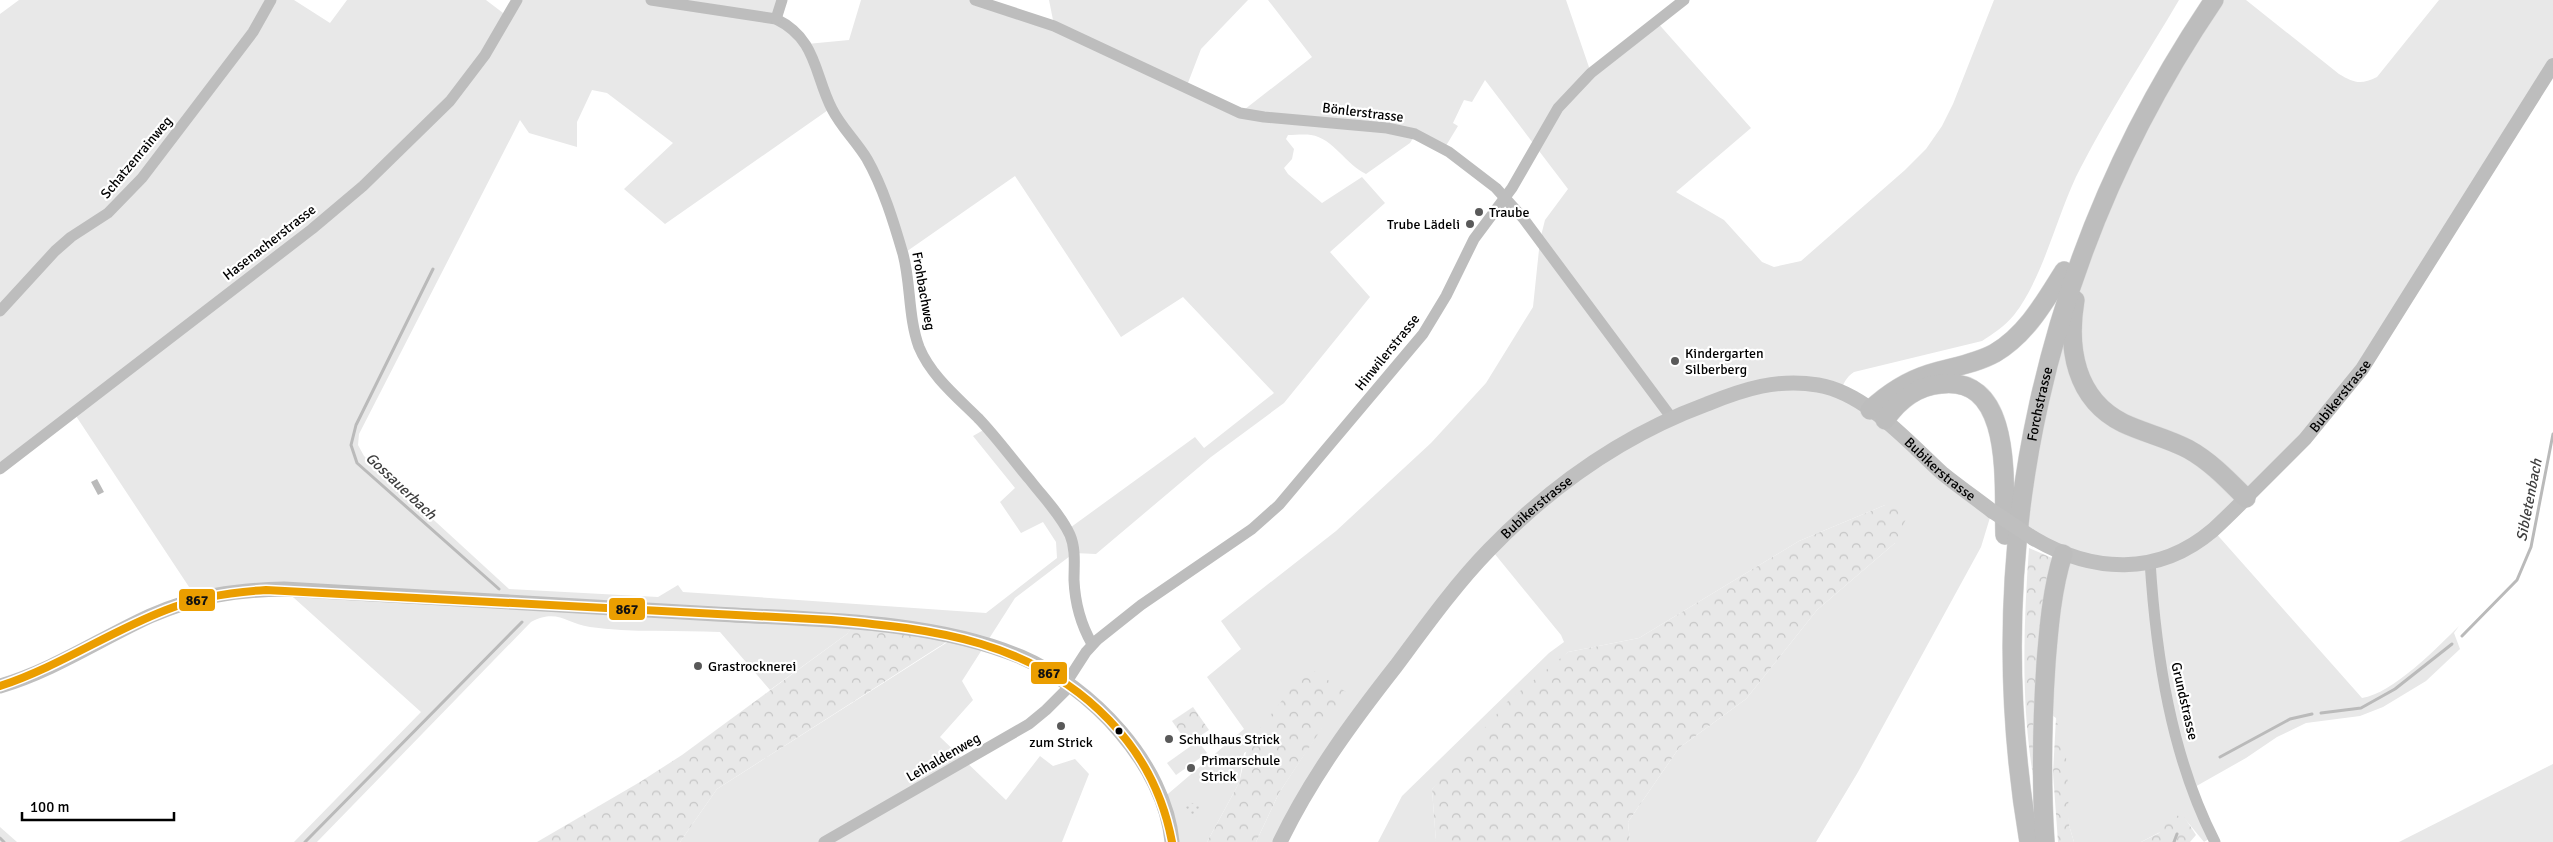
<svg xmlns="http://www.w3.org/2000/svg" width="2553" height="842" font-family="Signika,sans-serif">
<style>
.green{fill:#e8e8e8;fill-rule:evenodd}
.forest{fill:url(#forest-crowns)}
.park{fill:url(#park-dots)}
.water{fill:#bababa}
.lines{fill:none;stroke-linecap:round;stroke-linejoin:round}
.stream{stroke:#bababa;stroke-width:3}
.trunk-casing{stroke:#dbdbdb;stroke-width:20}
.minor{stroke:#bdbdbd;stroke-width:11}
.tertiary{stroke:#bdbdbd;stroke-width:14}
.secondary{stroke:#bfbfbf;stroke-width:15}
.trunk{stroke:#bdbdbd;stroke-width:19}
.secondary-bridge{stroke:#bfbfbf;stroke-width:15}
.bus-1-casing{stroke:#fff;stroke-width:11}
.bus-1{stroke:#eb9e00;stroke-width:8}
.poi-dot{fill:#595959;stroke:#fff;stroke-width:2}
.bus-dot{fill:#000;stroke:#fff;stroke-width:2}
.labels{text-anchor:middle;stroke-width:4.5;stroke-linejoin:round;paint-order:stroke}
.street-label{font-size:14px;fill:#000;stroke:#fff}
.poi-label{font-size:14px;fill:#000;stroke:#fff;text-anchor:start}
.water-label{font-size:15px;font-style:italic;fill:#3e3e3e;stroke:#fff}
.line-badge{stroke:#fff;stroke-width:2}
.pale-badge-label{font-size:14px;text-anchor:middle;font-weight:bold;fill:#111}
</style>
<defs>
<pattern id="forest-crowns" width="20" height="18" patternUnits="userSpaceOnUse" patternTransform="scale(1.25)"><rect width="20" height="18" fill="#e8e8e8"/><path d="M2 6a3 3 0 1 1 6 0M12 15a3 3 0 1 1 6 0" fill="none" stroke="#c5c5c5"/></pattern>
<pattern id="park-dots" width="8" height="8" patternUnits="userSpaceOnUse" patternTransform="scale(1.25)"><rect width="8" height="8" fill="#e8e8e8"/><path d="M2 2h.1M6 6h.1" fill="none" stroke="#c5c5c5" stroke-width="1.8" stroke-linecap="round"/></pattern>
</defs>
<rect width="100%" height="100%" fill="#fff"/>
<g class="green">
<path d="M19 0H294L330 23 347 0H486L507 16 517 0H782L776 19 807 44 849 40 861 0H975L1054 25 1049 0H1248L1201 49 1186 88 1240 113 1312 57 1268 0H1566L1591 73 1656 21 1751 128 1676 192 1724 220 1762 262 1774 267 1801 261 1905 170 1926 149 1942 126 1953 104 1994 0H2179C2146 56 2111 109 2081 167 2057 212 2045 275 2014 315 2005 326 1993 334 1982 341L1854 372C1846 377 1844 383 1840 392L1992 511 1981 547 1858 772 1816 842H1630L1628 822 1679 748 1746 699 1817 610 1895 543 1885 505 1799 541 1639 638 1568 652 1432 789 1436 842H1378L1402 796 1549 653 1564 642 1561 635 1494 553 1419 635 1280 842H1256L1279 793 1345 692 1244 753 1239 783 1207 842H1172L1162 799 1244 729 1207 677 1241 649 1221 621 1336 531 1431 443 1486 383 1533 307 1540 240 1545 220 1568 189 1485 80 1472 102 1464 100 1453 123 1458 126 1444 149 1415 135 1410 143 1366 174C1346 165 1333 138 1311 135 1304 134 1295 135 1288 135L1286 139 1294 149 1292 159 1284 168 1288 174 1322 203 1362 177 1385 203 1330 252 1370 297 1284 403 1211 457 1096 554 1074 553 1015 598 962 681 973 700 940 737 1006 800 1040 756 1053 766 1075 759 1089 774 1062 842H680L717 789 954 638 856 622 847 634 770 690 720 632C679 630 630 633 590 627 566 624 558 608 531 622L317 842H294L421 712 284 589 197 599 74 413 0 469V14ZM592 90 607 93 673 143 624 189 665 224 831 108 879 187 903 254 1015 176 1121 337 1183 297 1274 393 1204 448 1195 437 1067 530 987 428 973 436 1015 488 1000 502 1021 533 1043 522 1056 542 1057 558 986 613 683 592 678 585 658 597 509 589 364 456 358 445 359 434 520 120 529 133 577 147V122Z"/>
<path d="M2214 0H2246L2339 74C2354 83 2361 85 2377 77L2439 0H2553V65L2362 369 2213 530 2362 698C2392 694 2438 647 2459 626L2454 633 2460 649 2426 681 2383 707 2360 716 2306 723 2277 737 2246 758 2193 788 2212 837 2204 842 2185 819 2141 842H2074L2069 825 2056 718 2043 709 2063 554 2018 528 2083 250Z"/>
<polygon points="1198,741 1207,753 1176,775 1167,763"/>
<polygon points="2553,764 2553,842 2399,842"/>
<polygon points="0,827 17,842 0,842"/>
</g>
<g class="forest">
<polygon points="1885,505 1912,506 1895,543 1817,610 1746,699 1679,748 1628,822 1630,842 1436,842 1432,789 1508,701 1568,652 1639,638 1799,541"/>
<path d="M2029 548 2052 558 2038 802C2020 719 2023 632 2029 548Z"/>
<polygon points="855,622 954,637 717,789 680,842 537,842 640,782 682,755 847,634"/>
<polygon points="1308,667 1346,692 1279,793 1256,842 1207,842 1239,783 1248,744"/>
<polygon points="1193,707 1209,730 1188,744 1172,721"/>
<polygon points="2056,718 2067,762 2069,825 2074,842 2058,842 2053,773"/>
<polygon points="2172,814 2185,818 2196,835 2190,842 2141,842 2159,833"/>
</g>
<polygon class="park" points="1188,802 1199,805 1200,815 1194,817 1185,807"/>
<polygon class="water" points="97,479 104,492 98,495 91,482"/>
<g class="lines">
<g class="stream">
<polyline points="433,269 356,425 351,445 357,463 499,589"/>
<polyline points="2462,636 2517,580 2531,547 2553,434"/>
<polyline points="2321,713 2361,708 2395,689 2452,644"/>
<polyline points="2220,757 2290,719 2312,714"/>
<polyline points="0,838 4,842"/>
<polyline points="305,842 522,622"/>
<polyline points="2174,842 2177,834"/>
</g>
<defs>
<g id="trunk">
<path d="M2075 300C2067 348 2075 399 2123 423 2144 433 2167 438 2188 449 2210 461 2228 480 2246 498"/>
<path d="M1870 410C1887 394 1907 381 1929 374 1952 367 1975 364 1995 353 2027 334 2045 301 2064 271"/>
<path d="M1885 420C1898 401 1917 386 1941 384 2015 375 2003 488 2005 535"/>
<path id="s3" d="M2029 842C1978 545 2045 249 2214 0"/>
<path d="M2045 842C2041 782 2042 723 2046 663 2049 626 2052 589 2063 554"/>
</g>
</defs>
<use href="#trunk" class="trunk-casing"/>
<g class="minor">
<path d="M651 0 776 19C817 39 814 74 832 109 841 127 856 141 867 159 883 187 894 223 903 254 911 284 908 317 919 347 931 376 957 397 979 419 997 438 1013 460 1030 480 1043 497 1061 515 1070 535 1076 549 1074 565 1074 580 1075 604 1080 623 1092 644"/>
<polyline points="975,0 1054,26 1240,113 1264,117 1387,128 1415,134 1449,152 1496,188 1523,218 1671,417"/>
<polyline points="776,19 782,0"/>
<polyline points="0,311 55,251 71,237 108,213 142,178 253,32 271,0"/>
<polyline points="0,469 312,229 363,186 450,101 485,55 517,0"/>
<path d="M2150 561C2156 656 2171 756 2215 842"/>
<polyline points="1066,683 1086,652 1097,640 1141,605 1252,529 1279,505 1423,334 1446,296 1474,239 1512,188 1558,108 1591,73 1684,0"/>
<polyline points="824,842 1029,724 1046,710 1070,686"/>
</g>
<path class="tertiary" id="s1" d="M2246 498 2305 439 2362 369 2553 65"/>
<g class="secondary">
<path d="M2033 538C2092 573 2158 577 2213 530 2224 520 2235 509 2246 498"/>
<path d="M0 686C52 671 100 639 150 616 196 596 234 590 284 589 428 597 572 605 716 614 813 620 931 619 1021 657 1091 687 1165 764 1172 842"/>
<path id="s2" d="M1280 842C1311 778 1352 722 1396 666 1425 627 1455 585 1489 550 1551 486 1623 435 1707 404 1744 389 1778 378 1818 385 1866 393 1908 442 1942 473 1958 486 1975 498 1992 511"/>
</g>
<use href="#trunk" class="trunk"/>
<polyline class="secondary-bridge" points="1992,511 2033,538"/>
<defs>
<path id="bus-1" d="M0 686C58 667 109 632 166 610 198 597 231 592 266 590L831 620C935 629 1033 641 1109 720 1143 755 1163 794 1172 842"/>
</defs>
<use href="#bus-1" class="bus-1-casing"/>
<use href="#bus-1" class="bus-1"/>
</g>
<g class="poi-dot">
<circle cx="1479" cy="212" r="5"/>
<circle cx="1470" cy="224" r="5"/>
<circle cx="1675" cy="361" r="5"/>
<circle cx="698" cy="666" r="5"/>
<circle cx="1061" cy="726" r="5"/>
<circle cx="1169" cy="739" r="5"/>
<circle cx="1191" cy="768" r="5"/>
</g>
<circle class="bus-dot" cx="1119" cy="731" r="4.5"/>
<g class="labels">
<g class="street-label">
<text transform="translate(1363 112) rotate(7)" y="5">Bönlerstrasse</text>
<text transform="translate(136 157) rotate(-50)" y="5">Schatzenrainweg</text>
<text transform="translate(269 242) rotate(-38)" y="5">Hasenacherstrasse</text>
<text transform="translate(924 291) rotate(80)" y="5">Frohbachweg</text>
<text transform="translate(1387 352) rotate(-51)" y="5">Hinwilerstrasse</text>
<text dy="5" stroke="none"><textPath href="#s1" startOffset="139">Bubikerstrasse</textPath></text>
<text dy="5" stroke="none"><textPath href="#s3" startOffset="441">Forchstrasse</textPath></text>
<text dy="5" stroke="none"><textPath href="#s2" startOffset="889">Bubikerstrasse</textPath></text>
<text dy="5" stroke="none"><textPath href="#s2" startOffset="424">Bubikerstrasse</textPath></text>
<text transform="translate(2185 701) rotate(77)" y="5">Grundstrasse</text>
<text transform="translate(943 757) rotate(-30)" y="5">Leihaldenweg</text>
</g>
<g class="poi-label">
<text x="1489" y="217">Traube</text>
<text x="1460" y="229" text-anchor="end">Trube Lädeli</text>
<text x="1685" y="358">Kindergarten<tspan x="1685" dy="16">Silberberg</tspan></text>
<text x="708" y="671">Grastrocknerei</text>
<text x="1179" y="744">Schulhaus Strick</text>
<text x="1061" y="747" text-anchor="middle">zum Strick</text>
<text x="1201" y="765">Primarschule<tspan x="1201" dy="16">Strick</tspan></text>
</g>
<g class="water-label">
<text transform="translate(401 486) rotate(43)" y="5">Gossauerbach</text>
<text transform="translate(2529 500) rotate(-79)" y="5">Sibletenbach</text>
</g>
</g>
<g class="line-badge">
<rect x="178" y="588" width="38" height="24" rx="5" fill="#eb9e00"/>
<rect x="608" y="597" width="38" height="24" rx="5" fill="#eb9e00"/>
<rect x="1030" y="661" width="38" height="24" rx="5" fill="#eb9e00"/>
</g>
<g class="pale-badge-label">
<text x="197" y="605">867</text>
<text x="627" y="614">867</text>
<text x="1049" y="678">867</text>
</g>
<path d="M22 812v8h152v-8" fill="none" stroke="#000000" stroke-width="2.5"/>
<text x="30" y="812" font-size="15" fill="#000000" stroke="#ffffff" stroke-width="4" paint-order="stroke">100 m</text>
</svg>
